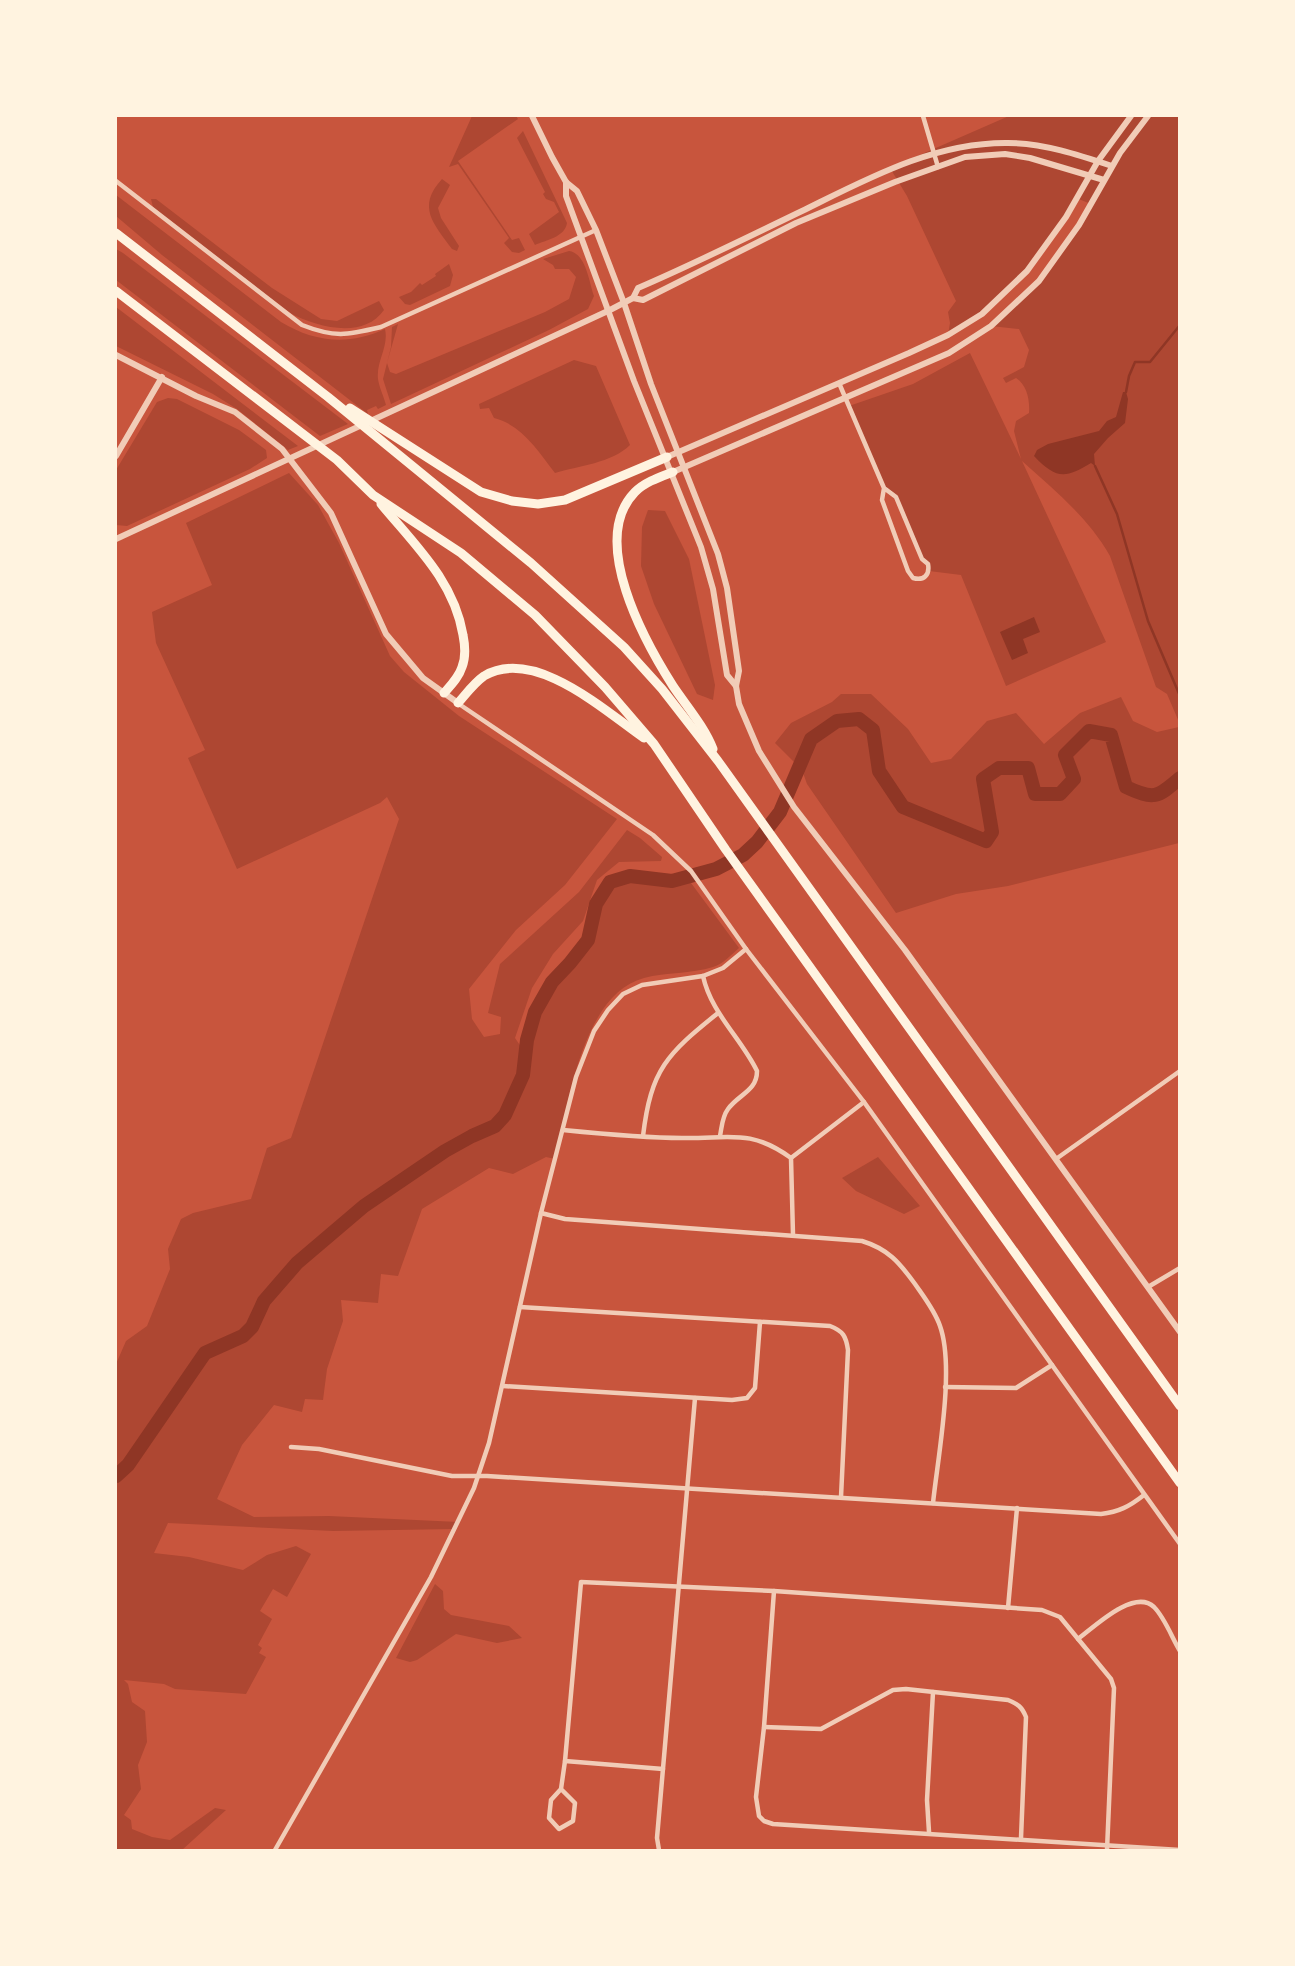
<svg xmlns="http://www.w3.org/2000/svg" width="1295" height="1966" font-family="Lato,sans-serif">
<style>
.green{fill:#ae4732}
.water{fill:#8f3625}
.lines{fill:none;stroke-linecap:round;stroke-linejoin:round}
.stream{stroke:#8f3625;stroke-width:2.5}
.river{stroke:#8f3625;stroke-width:14}
.minor{stroke:#f1ccb7;stroke-width:4.5}
.tertiary{stroke:#f1ccb7;stroke-width:6}
.motorway{stroke:#fff3e0;stroke-width:9}
</style>
<rect width="100%" height="100%" fill="#c8553d"/>
<g class="green">
<polygon points="472,116 516,116 518,119 458,161 512,240 519,238 525,250 519,253 512,252 504,243 509,238 458,164 449,167"/>
<path d="M1009 116H1179V722L1167 694 1156 687 1110 556C1088 517 1054 490 1022 461L1106 642 1006 686 961 575 929 571 928 564 922 559 896 497 884 488 849 406 913 384 970 353 1021 459 1014 431 1016 421 1029 413C1030 400 1027 385 1016 378L1006 383 1003 378 1024 367 1029 350 1019 329 991 326 1039 281 1091 204 1076 198 1027 271 982 314 948 335 950 323 948 312 956 301 907 196 890 168Z"/>
<path d="M523 131 567 223C565 237 546 240 535 245L529 234 559 212 554 202 546 199 543 194 545 192 517 138Z"/>
<path d="M442 179 450 185 438 208 441 218 459 246 457 251 452 249C434 224 416 207 442 179Z"/>
<path d="M116 195 281 322C314 342 348 346 385 329 389 347 376 361 378 379 379 387 384 397 386 405L378 409 376 406 367 410 368 414 162 255 116 216Z"/>
<path d="M151 199H156L272 288 321 319 337 321 379 301 384 310C363 340 317 327 290 313L153 207Z"/>
<polygon points="116,249 123,253 348,424 320,436 116,280"/>
<path d="M569 251C586 253 589 282 594 296L588 309 549 330 391 404 383 379 391 347 392 327 398 324 387 363 390 372 396 374 545 312 569 299 576 277 569 269H555L553 265 543 259Z"/>
<polygon points="449,264 453,275 450,286 410,305 405,304 399,297 411,292 420,283 422,285 436,276 435,274"/>
<polygon points="116,307 298,446 288,450 237,409 213,394 116,346"/>
<path d="M574 360 596 366 630 445C612 463 578 466 555 473 538 451 522 425 494 418L489 408 480 409 479 404Z"/>
<polygon points="168,398 177,399 239,430 266,450 267,458 250,469 127,526 116,525 116,470 157,402"/>
<path d="M289 473 318 505 339 543 390 656 404 672 459 716 617 819 565 885 516 930 469 989 472 1019 484 1037 500 1034 501 1017 488 1013 500 964 579 892 627 830 640 838 662 857 661 861 619 862 597 880 583 921 553 954 532 988 515 1038 526 1054H530C535 1018 540 1004 564 977 574 965 588 954 594 938 601 921 599 896 616 885 631 876 671 883 691 883L739 948C732 954 722 965 713 967 691 974 666 972 644 978 582 994 568 1106 555 1159L546 1157 513 1174 489 1168 422 1209 398 1276 381 1274 378 1303 341 1300 343 1321 327 1369 323 1400 305 1399 302 1412 274 1405 242 1445 217 1499 254 1517 329 1516 459 1522 455 1529 333 1531 168 1523 154 1553 189 1557 243 1570 267 1555 296 1546 311 1554 287 1597 273 1589 260 1611 272 1619 258 1645 262 1648 259 1653 266 1657 246 1694 175 1689 164 1684 124 1680 128 1684 132 1702 145 1711 147 1742 138 1765 141 1789 124 1815 131 1820 132 1829 152 1837 170 1840 215 1808 226 1810 182 1850H116V1364L126 1341 147 1326 170 1269 168 1249 181 1219 193 1213 251 1199 267 1148 291 1138 399 819 387 797 380 803 237 869 188 758 205 750 156 643 152 612 212 585 186 523Z"/>
<polygon points="648,510 665,511 689,559 715,685 713,700 697,694 654,604 641,566 642,527"/>
<polygon points="841,694 871,694 908,729 931,763 951,759 987,721 1016,713 1044,744 1080,713 1121,697 1133,721 1157,732 1179,727 1179,843 1008,886 956,894 896,913 807,784 802,770 775,743 791,723 832,702"/>
<polygon points="878,1157 920,1206 904,1214 856,1191 842,1178"/>
<polygon points="435,1584 443,1591 444,1609 451,1615 509,1626 522,1638 497,1643 456,1634 417,1660 410,1662 396,1658"/>
</g>
<g class="water">
<path d="M1123 392H1126L1128 399 1125 423 1108 438 1094 454 1095 466 1091 463C1065 479 1056 479 1034 456L1037 450 1048 444 1099 431 1107 421 1116 417Z"/>
<polygon points="1034,617 1040,632 1023,639 1028,653 1012,660 1000,632"/>
</g>
<g class="lines">
<g class="stream">
<polyline points="1126,392 1129,376 1135,362 1150,362 1180,325"/>
<polyline points="1095,466 1117,514 1148,621 1180,696"/>
</g>
<path class="river" d="M116 1476 128 1465 205 1353 243 1336 252 1327 264 1301 297 1263 364 1206 445 1151 472 1136 495 1126 505 1115 523 1075 527 1040 535 1012 552 982 570 963 588 940 596 904 610 882 630 876 672 881 716 869 743 855 757 842 780 812 811 739 837 721 859 719 873 730 879 771 903 807 986 841 992 832 983 779 999 768H1028L1035 794H1060L1074 779 1065 755 1089 731 1111 735 1126 787C1154 800 1157 798 1180 778"/>
<g class="minor">
<polyline points="923,116 938,167"/>
<path d="M116 181 302 325C335 338 347 335 381 327L596 230"/>
<path d="M839 383 884 488 896 497 922 559 928 564C930 575 924 581 913 578L908 571 882 500 884 488"/>
<polyline points="459,704 653,835 691,871 746,949 864,1102 1180,1544"/>
<path d="M703 976C711 1013 741 1038 757 1071 757 1091 739 1094 728 1109 722 1117 722 1126 720 1136"/>
<path d="M563 1130C603 1134 643 1138 682 1138 728 1139 750 1128 791 1158"/>
<path d="M643 1136C651 1069 667 1054 718 1013"/>
<polyline points="1056,1159 1180,1071"/>
<path d="M541 1213 565 1219 862 1241C888 1249 899 1262 915 1284 924 1297 935 1311 940 1326 955 1368 938 1456 933 1503"/>
<polyline points="793,1235 791,1158 864,1102"/>
<polyline points="1148,1287 1180,1268"/>
<path d="M520 1307 830 1326C843 1331 846 1336 848 1350L841 1497"/>
<polyline points="503,1386 732,1400 747,1398 755,1388 760,1322"/>
<polyline points="945,1387 1016,1388 1052,1365"/>
<path d="M291 1447 319 1449 452 1476H487L1101 1514C1119 1512 1130 1506 1144 1495"/>
<polyline points="774,1591 764,1727 756,1797 759,1816 764,1821 773,1824 1180,1850"/>
<polyline points="1008,1608 1017,1508"/>
<path d="M1078 1639C1094 1627 1134 1588 1154 1607 1165 1618 1172 1638 1180 1651"/>
<path d="M764 1727 821 1729 893 1690 906 1689 1008 1700C1018 1704 1022 1707 1026 1717L1021 1838"/>
<polyline points="663,1769 565,1761 581,1582 774,1591 1042,1610 1060,1617 1111,1679 1114,1688 1107,1850"/>
<polyline points="561,1789 551,1800 549,1818 559,1829 573,1821 575,1803 561,1789 565,1761"/>
<polyline points="929,1832 927,1800 933,1692"/>
<polyline points="275,1850 431,1577 474,1488 489,1443 541,1213 576,1077 594,1031 608,1010 623,994 642,985 703,976 723,968 746,949"/>
<polyline points="659,1850 657,1838 695,1398"/>
</g>
<g class="tertiary">
<polyline points="532,116 552,157 566,182 577,191 596,230 624,303 651,384 718,554 727,588 739,671 736,686 739,704 759,751 794,807 905,950 1180,1332"/>
<polyline points="566,182 566,196 634,381 701,547 713,589 727,675 736,686"/>
<polyline points="633,298 643,300 796,223 895,182 965,157 1005,154 1030,158 1104,180"/>
<polyline points="116,355 196,396 235,412 282,449 331,513 386,634 423,678 458,703"/>
<polyline points="116,456 162,377"/>
<polyline points="667,457 909,353 948,335 982,314 1027,271 1066,217 1098,161 1131,116"/>
<polyline points="673,472 949,353 991,326 1039,281 1079,225 1120,153 1148,116"/>
<path d="M116 539 610 310 633 298 638 288C694 264 748 237 802 211 867 179 934 142 1008 143 1043 143 1079 155 1112 166"/>
</g>
<g class="motorway">
<polyline points="116,233 328,397 531,563 624,647 662,689 718,761 1180,1406"/>
<polyline points="116,291 337,460 373,495 461,553 535,615 605,687 654,744 726,850 1180,1483"/>
<polyline points="350,408 481,492 512,501 538,504 565,500 667,457"/>
<path d="M673 472C660 477 645 482 635 492 588 540 645 642 673 686 687 707 704 726 713 749"/>
<path d="M381 504C415 545 454 581 463 635 465 645 466 657 462 667 459 677 451 685 444 693"/>
<path d="M458 703C466 694 474 683 484 676 534 646 605 711 644 738"/>
</g>
</g>
<rect width="1295" height="1966" fill="none" stroke="#fff3e0" stroke-width="234"/>
</svg>
